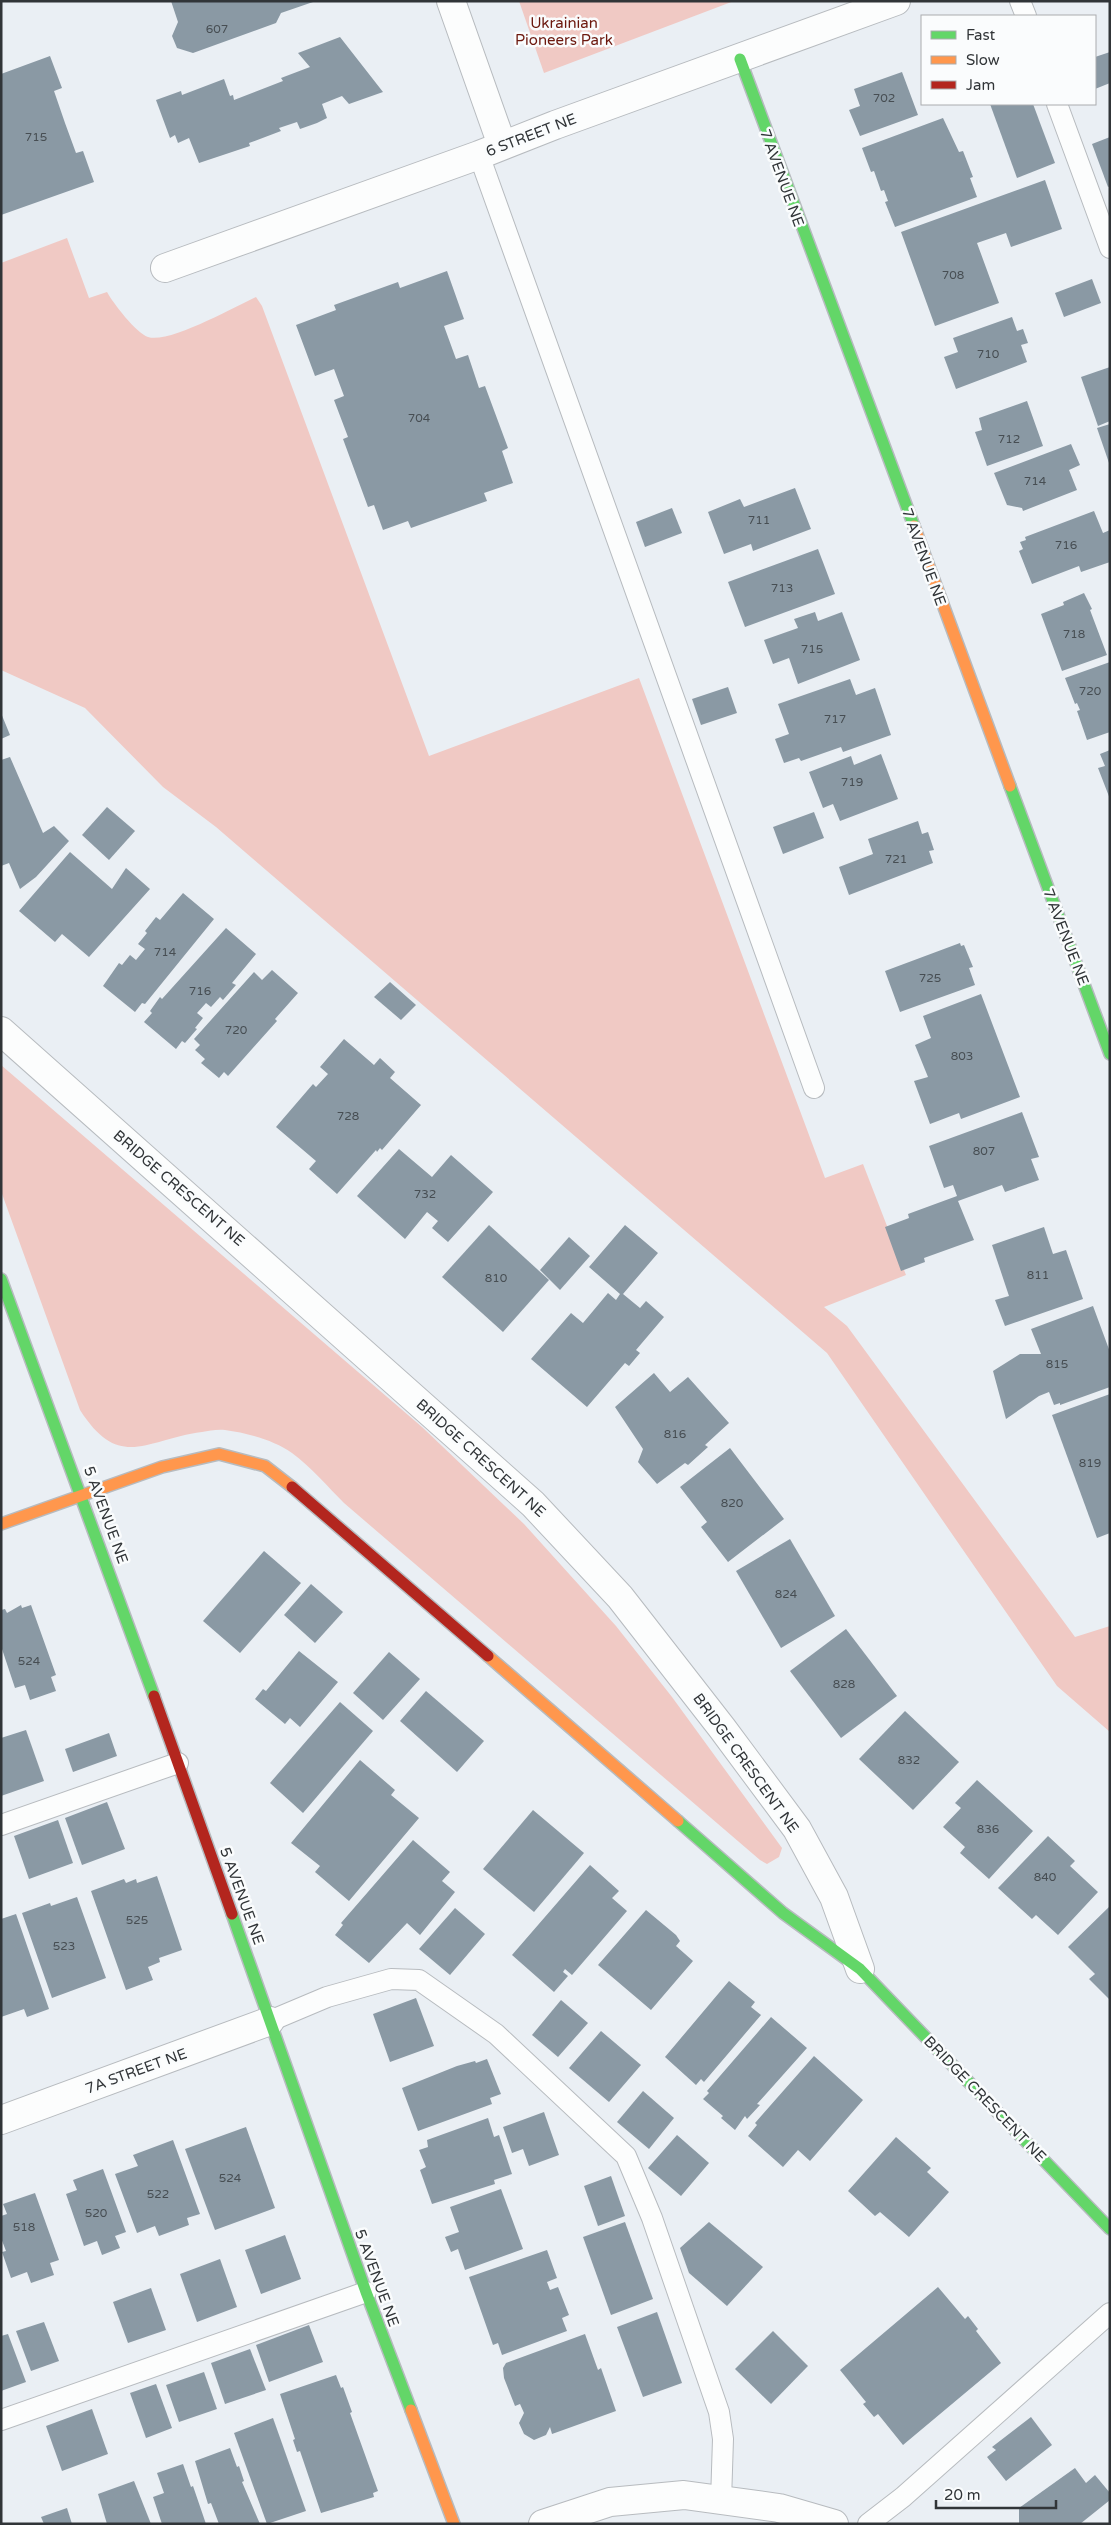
<svg xmlns="http://www.w3.org/2000/svg" width="1111" height="2525" font-family="'Varela Round',sans-serif">
<style>
.green{fill:#f0c9c4}
.building{fill:#8a99a4}
.lines{fill:none;stroke-linecap:round;stroke-linejoin:round}
.lane-casing{stroke:#b7bbbf;stroke-width:22}
.street-casing{stroke:#b7bbbf;stroke-width:30}
.fast-casing{stroke:#b7bbbf;stroke-width:14}
.slow-casing{stroke:#b7bbbf;stroke-width:14}
.jam-casing{stroke:#b7bbbf;stroke-width:14}
.lane{stroke:#fcfdfd;stroke-width:20}
.street{stroke:#fcfdfd;stroke-width:28}
.fast{stroke:#63d668;stroke-width:11}
.slow{stroke:#ff974d;stroke-width:11}
.jam{stroke:#b3261e;stroke-width:11}
.labels{text-anchor:middle;stroke-width:5;stroke-linejoin:round;paint-order:stroke}
.number-label{font-size:12px;fill:#474e53}
.park-label{font-size:15px;fill:#6c180e;stroke:#fafcfd}
.street-label{font-size:15px;fill:#313538;stroke:#fafcfd}
</style>
<rect width="100%" height="100%" fill="#eaeff4"/>
<g class="green">
<polygon points="519,1 734,1 544,73"/>
<path d="M67 238 89 298 107 292C113 303 136 333 148 337 169 344 234 307 256 297L262 306 429 756 639 678 825 1178 863 1164 906 1275 824 1307 847 1326 1075 1637 1110 1626V1732L1057 1686 827 1353 216 827 163 787 85 708 1 670V263Z"/>
<path d="M1 1065 422 1427 524 1524 616 1626 672 1697 782 1848 779 1857 767 1864 760 1860 344 1503C328 1487 311 1467 292 1453 274 1440 247 1433 225 1430 217 1429 209 1431 202 1432 146 1439 120 1472 80 1410L1 1191Z"/>
</g>
<g class="building">
<polygon points="171,1 313,1 313,2 281,13 276,23 193,53 177,48 172,36 178,22"/>
<polygon points="340,37 383,92 349,104 342,96 322,104 327,118 317,123 300,129 297,122 279,128 281,131 249,143 250,146 199,163 189,138 178,143 175,135 170,138 156,100 181,91 182,95 224,79 230,96 233,95 234,100 283,81 281,78 310,67 298,53"/>
<polygon points="1110,52 1110,83 1095,89 1095,57"/>
<polygon points="50,56 62,88 54,91 65,123 76,153 83,151 94,182 1,215 1,74"/>
<polygon points="902,72 918,115 860,136 849,110 860,106 854,89"/>
<polygon points="990,104 1033,104 1055,163 1017,178"/>
<polygon points="943,118 959,152 963,151 973,177 970,178 977,197 895,227 885,202 888,201 884,190 881,191 874,171 871,172 862,148"/>
<polygon points="1110,137 1110,186 1108,187 1092,144"/>
<polygon points="1045,180 1062,229 1011,247 1006,233 977,243 999,303 935,326 901,232"/>
<polygon points="447,271 464,319 444,326 456,359 468,355 479,388 485,386 508,448 502,451 513,483 484,493 487,501 411,528 408,521 383,530 374,505 368,507 343,439 348,437 334,400 344,396 334,369 315,376 296,325 336,310 334,305 398,282 400,288"/>
<polygon points="1092,279 1101,303 1064,317 1055,293"/>
<polygon points="1012,317 1017,331 1023,329 1028,343 1021,345 1027,362 956,389 944,357 958,352 953,338"/>
<polygon points="1110,367 1110,421 1098,426 1081,377"/>
<polygon points="1027,401 1043,446 987,466 975,432 982,430 979,418"/>
<polygon points="1110,424 1110,463 1109,463 1097,428"/>
<polygon points="1071,444 1080,465 1069,470 1077,490 1023,511 1022,508 1007,505 994,473"/>
<polygon points="795,488 811,529 753,551 751,544 724,554 708,512 740,499 744,507"/>
<polygon points="672,508 682,533 645,547 636,522"/>
<polygon points="1094,511 1103,533 1110,530 1110,562 1081,572 1079,566 1032,584 1019,551 1023,549 1020,542 1026,540 1025,537"/>
<polygon points="818,549 835,594 745,627 728,582"/>
<polygon points="1084,593 1092,609 1090,610 1107,655 1062,671 1041,614 1064,605 1063,602"/>
<polygon points="815,612 818,621 842,612 860,660 798,684 789,658 773,664 764,640 798,628 794,619"/>
<polygon points="1110,662 1110,732 1087,740 1077,711 1080,710 1077,703 1075,704 1065,678"/>
<polygon points="850,679 856,695 875,688 891,735 843,752 841,747 801,761 799,758 784,763 775,739 789,734 778,704"/>
<polygon points="728,687 737,713 701,725 692,699"/>
<polygon points="1,713 10,735 1,739"/>
<polygon points="1110,750 1110,799 1098,768 1105,766 1100,754"/>
<polygon points="881,754 898,799 840,821 833,804 823,808 809,772 851,756 854,765"/>
<polygon points="10,757 43,833 54,826 69,841 36,877 20,889 9,863 1,866 1,760"/>
<polygon points="107,807 135,831 109,860 82,835"/>
<polygon points="814,812 824,838 783,854 773,827"/>
<polygon points="918,821 922,834 928,832 934,850 929,851 933,863 849,895 839,867 873,854 868,839"/>
<polygon points="70,852 112,889 126,868 150,889 89,957 62,934 55,942 19,911"/>
<polygon points="183,893 214,919 145,1004 142,1003 135,1012 103,986 119,963 122,965 130,955 136,960 145,949 138,944 147,933 145,931 156,917 160,920"/>
<polygon points="226,928 256,954 232,983 236,985 223,1000 220,997 211,1007 206,1003 197,1013 203,1018 195,1028 197,1029 185,1043 182,1041 176,1049 144,1022 152,1013 150,1011 160,997 162,999"/>
<polygon points="960,943 961,946 964,945 973,967 969,968 975,985 900,1012 885,971"/>
<polygon points="272,970 298,993 275,1019 277,1021 228,1076 224,1072 219,1078 201,1063 205,1059 195,1050 200,1045 194,1039 254,972 262,980"/>
<polygon points="390,982 416,1005 401,1020 374,997"/>
<polygon points="981,994 1020,1097 961,1119 959,1113 930,1124 914,1081 928,1077 915,1045 931,1038 923,1016"/>
<polygon points="344,1039 374,1065 380,1058 395,1072 390,1078 421,1105 382,1150 380,1148 377,1152 376,1150 337,1194 309,1169 316,1161 276,1127 313,1084 316,1087 328,1074 320,1067"/>
<polygon points="1022,1112 1039,1157 1031,1159 1039,1180 1005,1192 1002,1185 958,1201 974,1240 924,1258 925,1262 901,1271 885,1227 909,1218 908,1214 957,1196 953,1185 944,1188 929,1146"/>
<polygon points="399,1149 432,1177 451,1155 493,1192 448,1242 432,1228 438,1221 427,1212 405,1239 357,1196"/>
<polygon points="489,1225 549,1280 503,1332 442,1277"/>
<polygon points="625,1225 658,1253 623,1294 640,1308 646,1301 664,1317 636,1350 640,1353 629,1366 625,1363 587,1407 531,1359 571,1313 583,1323 608,1293 616,1300 620,1294 589,1267"/>
<polygon points="1044,1227 1053,1254 1066,1250 1083,1299 1005,1326 995,1300 1009,1296 992,1245"/>
<polygon points="569,1237 590,1256 560,1290 540,1270"/>
<polygon points="1093,1306 1110,1352 1110,1387 1060,1405 1060,1403 1054,1405 1049,1392 1039,1396 1006,1419 993,1371 1020,1354 1041,1354 1031,1329"/>
<polygon points="654,1373 670,1392 688,1377 729,1423 705,1445 708,1447 688,1465 685,1463 657,1484 638,1462 643,1449 615,1407"/>
<polygon points="1110,1394 1110,1533 1097,1538 1052,1415"/>
<polygon points="730,1448 784,1519 728,1562 701,1527 707,1522 680,1487"/>
<polygon points="790,1539 835,1616 781,1648 736,1571"/>
<polygon points="264,1551 301,1583 240,1653 203,1621"/>
<polygon points="311,1584 343,1612 315,1643 284,1615"/>
<polygon points="21,1605 22,1608 31,1605 56,1675 51,1677 56,1691 30,1700 25,1685 15,1688 1,1646 1,1610 5,1609 7,1613"/>
<polygon points="846,1629 897,1696 841,1738 790,1671"/>
<polygon points="299,1651 338,1682 300,1727 290,1718 285,1724 255,1699 263,1689 266,1691"/>
<polygon points="389,1652 420,1679 383,1720 353,1693"/>
<polygon points="426,1691 484,1741 457,1772 400,1721"/>
<polygon points="340,1702 373,1731 303,1813 270,1783"/>
<polygon points="905,1711 959,1762 913,1810 859,1759"/>
<polygon points="26,1730 44,1781 1,1796 1,1738"/>
<polygon points="109,1733 117,1756 73,1772 65,1749"/>
<polygon points="360,1760 395,1790 391,1795 419,1818 349,1901 315,1872 320,1866 291,1843"/>
<polygon points="977,1780 1033,1831 989,1879 960,1853 965,1847 943,1827 961,1808 955,1803"/>
<polygon points="107,1802 125,1849 82,1865 65,1818"/>
<polygon points="533,1810 584,1853 534,1912 483,1869"/>
<polygon points="58,1820 73,1863 29,1879 14,1836"/>
<polygon points="1048,1836 1075,1861 1070,1866 1098,1892 1058,1935 1036,1915 1032,1919 998,1888"/>
<polygon points="413,1840 450,1872 442,1881 455,1892 420,1935 407,1923 369,1963 335,1935 343,1925 341,1923"/>
<polygon points="590,1865 619,1891 612,1898 627,1911 572,1975 565,1969 563,1972 568,1976 554,1992 512,1955"/>
<polygon points="157,1876 182,1950 159,1958 160,1962 148,1967 153,1980 126,1990 91,1891 124,1879 126,1883 136,1879 137,1883"/>
<polygon points="77,1897 106,1978 52,1998 22,1913 50,1903 51,1906"/>
<polygon points="1110,1906 1110,2000 1089,1979 1095,1974 1068,1947"/>
<polygon points="455,1908 485,1934 450,1975 419,1949"/>
<polygon points="646,1910 676,1935 680,1941 676,1946 693,1961 651,2010 598,1965"/>
<polygon points="16,1914 49,2009 27,2017 24,2009 1,2017 1,1919"/>
<polygon points="729,1981 755,2002 751,2007 761,2015 704,2082 701,2079 696,2085 665,2057"/>
<polygon points="416,1998 434,2046 390,2062 373,2014"/>
<polygon points="561,2000 588,2023 558,2057 532,2035"/>
<polygon points="771,2017 807,2048 757,2104 760,2105 747,2119 745,2116 735,2130 721,2118 723,2116 703,2099 709,2093 707,2091"/>
<polygon points="601,2031 641,2065 609,2102 569,2068"/>
<polygon points="814,2056 863,2100 810,2161 798,2150 783,2167 748,2136 757,2125 755,2123"/>
<polygon points="487,2059 501,2094 490,2098 492,2104 418,2131 402,2088 457,2066 475,2061 476,2063"/>
<polygon points="643,2091 674,2118 649,2149 617,2122"/>
<polygon points="544,2112 559,2155 529,2166 523,2149 512,2153 503,2127"/>
<polygon points="488,2118 494,2137 499,2135 512,2174 494,2180 495,2184 432,2204 420,2170 426,2167 419,2150 428,2147 427,2140"/>
<polygon points="246,2127 275,2208 215,2230 185,2149"/>
<polygon points="677,2135 709,2163 681,2196 648,2168"/>
<polygon points="896,2137 931,2168 927,2172 949,2192 909,2237 880,2212 875,2216 848,2191"/>
<polygon points="173,2140 200,2214 187,2218 189,2225 159,2236 155,2226 137,2233 115,2174 138,2166 133,2155"/>
<polygon points="103,2169 126,2232 115,2236 120,2248 102,2255 97,2241 84,2246 66,2194 77,2190 73,2180"/>
<polygon points="611,2176 625,2216 598,2226 584,2186"/>
<polygon points="501,2189 523,2249 465,2270 458,2249 451,2252 445,2237 459,2232 450,2207"/>
<polygon points="35,2193 59,2260 50,2263 54,2275 31,2283 27,2272 11,2278 2,2252 6,2251 1,2238 1,2216 7,2214 3,2204"/>
<polygon points="625,2222 653,2299 611,2315 583,2237"/>
<polygon points="709,2222 763,2267 727,2306 689,2273 680,2248"/>
<polygon points="285,2235 301,2279 261,2294 245,2250"/>
<polygon points="547,2250 557,2278 547,2282 550,2290 558,2287 569,2315 562,2318 567,2331 502,2355 498,2343 493,2345 469,2277"/>
<polygon points="220,2259 237,2307 197,2322 180,2274"/>
<polygon points="938,2287 965,2319 968,2316 978,2329 976,2331 1001,2363 903,2445 878,2414 874,2417 863,2404 866,2402 840,2370"/>
<polygon points="151,2288 166,2330 128,2343 113,2302"/>
<polygon points="657,2312 682,2383 643,2397 617,2327"/>
<polygon points="44,2322 59,2361 31,2371 16,2331"/>
<polygon points="309,2325 323,2362 269,2382 256,2345"/>
<polygon points="773,2331 808,2366 771,2404 735,2369"/>
<polygon points="8,2334 26,2382 1,2391 1,2336"/>
<polygon points="585,2334 598,2370 601,2368 616,2411 552,2434 550,2427 546,2435 534,2440 524,2434 519,2423 524,2413 520,2404 515,2406 504,2378 503,2368 506,2363"/>
<polygon points="250,2349 266,2390 225,2404 211,2363"/>
<polygon points="204,2372 217,2409 179,2422 166,2385"/>
<polygon points="336,2375 341,2388 343,2387 352,2412 350,2413 378,2491 373,2493 374,2497 321,2513 300,2451 297,2452 293,2440 295,2439 280,2394"/>
<polygon points="156,2384 172,2428 146,2438 130,2393"/>
<polygon points="92,2409 108,2454 62,2471 46,2426"/>
<polygon points="1031,2417 1052,2445 1006,2481 987,2457 996,2450 992,2447"/>
<polygon points="273,2418 306,2511 267,2524 234,2433"/>
<polygon points="230,2448 237,2467 239,2466 244,2481 242,2482 260,2524 219,2524 211,2503 208,2504 195,2461"/>
<polygon points="183,2464 191,2487 193,2486 206,2524 162,2524 153,2497 164,2493 157,2473"/>
<polygon points="1075,2468 1086,2483 1095,2475 1110,2493 1110,2500 1080,2524 1019,2524 1019,2508"/>
<polygon points="134,2481 151,2524 107,2524 98,2494"/>
<polygon points="67,2508 72,2524 44,2524 41,2517"/>
</g>
<g class="lines">
<defs>
<g id="lane">
<polyline points="1020,1 1026,16"/>
<polyline points="1057,104 1110,248"/>
<polyline points="479,155 814,1088"/>
<polyline points="1,1825 178,1763"/>
<polyline points="270,2021 327,1997 391,1979 419,1980 496,2034 626,2156 652,2218 719,2412 723,2439 721,2501"/>
<polyline points="1,2420 366,2292"/>
<polyline points="868,2524 903,2497 1110,2313"/>
</g>
<g id="street">
<polyline points="451,1 502,145"/>
<polyline points="165,268 479,155 555,125 896,1"/>
<polyline points="1,1031 533,1504 620,1597 722,1728 797,1829 834,1897 860,1969"/>
<polyline points="1,2120 270,2021"/>
<polyline points="543,2524 610,2502 684,2495 779,2508 834,2524"/>
</g>
<g id="fast">
<polyline points="740,59 914,526"/>
<polyline points="1010,786 1110,1054"/>
<polyline points="1,1279 154,1696"/>
<polyline points="678,1821 783,1913 860,1969 1110,2229"/>
<polyline points="232,1914 366,2292 411,2410"/>
</g>
<g id="slow">
<polyline points="914,526 1010,786"/>
<polyline points="1,1524 162,1467 219,1454 265,1466 292,1487"/>
<polyline points="488,1656 678,1821"/>
<polyline points="411,2410 454,2524"/>
</g>
<g id="jam">
<polyline points="292,1487 488,1656"/>
<polyline points="154,1696 232,1914"/>
</g>
</defs>
<use href="#lane" class="lane-casing"/>
<use href="#street" class="street-casing"/>
<use href="#fast" class="fast-casing"/>
<use href="#slow" class="slow-casing"/>
<use href="#jam" class="jam-casing"/>
<use href="#lane" class="lane"/>
<use href="#street" class="street"/>
<use href="#fast" class="fast"/>
<use href="#slow" class="slow"/>
<use href="#jam" class="jam"/>
</g>
<g class="labels">
<g class="number-label">
<text x="217" y="33">607</text>
<text x="884" y="102">702</text>
<text x="36" y="141">715</text>
<text x="953" y="279">708</text>
<text x="988" y="358">710</text>
<text x="419" y="422">704</text>
<text x="1009" y="443">712</text>
<text x="1035" y="485">714</text>
<text x="759" y="524">711</text>
<text x="1066" y="549">716</text>
<text x="782" y="592">713</text>
<text x="1074" y="638">718</text>
<text x="812" y="653">715</text>
<text x="1090" y="695">720</text>
<text x="835" y="723">717</text>
<text x="852" y="786">719</text>
<text x="896" y="863">721</text>
<text x="165" y="956">714</text>
<text x="930" y="982">725</text>
<text x="200" y="995">716</text>
<text x="236" y="1034">720</text>
<text x="962" y="1060">803</text>
<text x="348" y="1120">728</text>
<text x="984" y="1155">807</text>
<text x="425" y="1198">732</text>
<text x="1038" y="1279">811</text>
<text x="496" y="1282">810</text>
<text x="1057" y="1368">815</text>
<text x="675" y="1438">816</text>
<text x="1090" y="1467">819</text>
<text x="732" y="1507">820</text>
<text x="786" y="1598">824</text>
<text x="29" y="1665">524</text>
<text x="844" y="1688">828</text>
<text x="909" y="1764">832</text>
<text x="988" y="1833">836</text>
<text x="1045" y="1881">840</text>
<text x="137" y="1924">525</text>
<text x="64" y="1950">523</text>
<text x="230" y="2182">524</text>
<text x="158" y="2198">522</text>
<text x="96" y="2217">520</text>
<text x="24" y="2231">518</text>
</g>
<g class="park-label">
<text x="564" y="28">Ukrainian<tspan x="564" dy="17">Pioneers Park</tspan></text>
</g>
<g class="street-label">
<text transform="translate(531 135) rotate(-21)" y="5">6 STREET NE</text>
<text transform="translate(782 178) rotate(70)" y="5">7 AVENUE NE</text>
<text transform="translate(924 557) rotate(70)" y="5">7 AVENUE NE</text>
<text transform="translate(1066 937) rotate(69)" y="5">7 AVENUE NE</text>
<text transform="translate(179 1188) rotate(41)" y="5">BRIDGE CRESCENT NE</text>
<text transform="translate(481 1458) rotate(42)" y="5">BRIDGE CRESCENT NE</text>
<text transform="translate(106 1515) rotate(70)" y="5">5 AVENUE NE</text>
<text transform="translate(746 1763) rotate(54)" y="5">BRIDGE CRESCENT NE</text>
<text transform="translate(242 1896) rotate(70)" y="5">5 AVENUE NE</text>
<text transform="translate(136 2071) rotate(-20)" y="5">7A STREET NE</text>
<text transform="translate(985 2099) rotate(46)" y="5">BRIDGE CRESCENT NE</text>
<text transform="translate(377 2278) rotate(70)" y="5">5 AVENUE NE</text>
</g>
</g>
<rect width="1111" height="2525" fill="none" stroke="#313538" stroke-width="5"/>
<rect x="921" y="15" width="175" height="90" fill="#fafcfd" stroke="#aaacae"/>
<rect x="931" y="31" width="25" height="8" fill="#63d668" stroke="#aaacae"/>
<text x="966" y="40" font-size="15" fill="#313538">Fast</text>
<rect x="931" y="56" width="25" height="8" fill="#ff974d" stroke="#aaacae"/>
<text x="966" y="65" font-size="15" fill="#313538">Slow</text>
<rect x="931" y="81" width="25" height="8" fill="#b3261e" stroke="#aaacae"/>
<text x="966" y="90" font-size="15" fill="#313538">Jam</text>
<path d="M936 2500v8h120v-8" fill="none" stroke="#313538" stroke-width="2.5"/>
<text x="944" y="2500" font-size="15" fill="#313538" stroke="#fafcfd" stroke-width="4" paint-order="stroke">20 m</text>
</svg>
